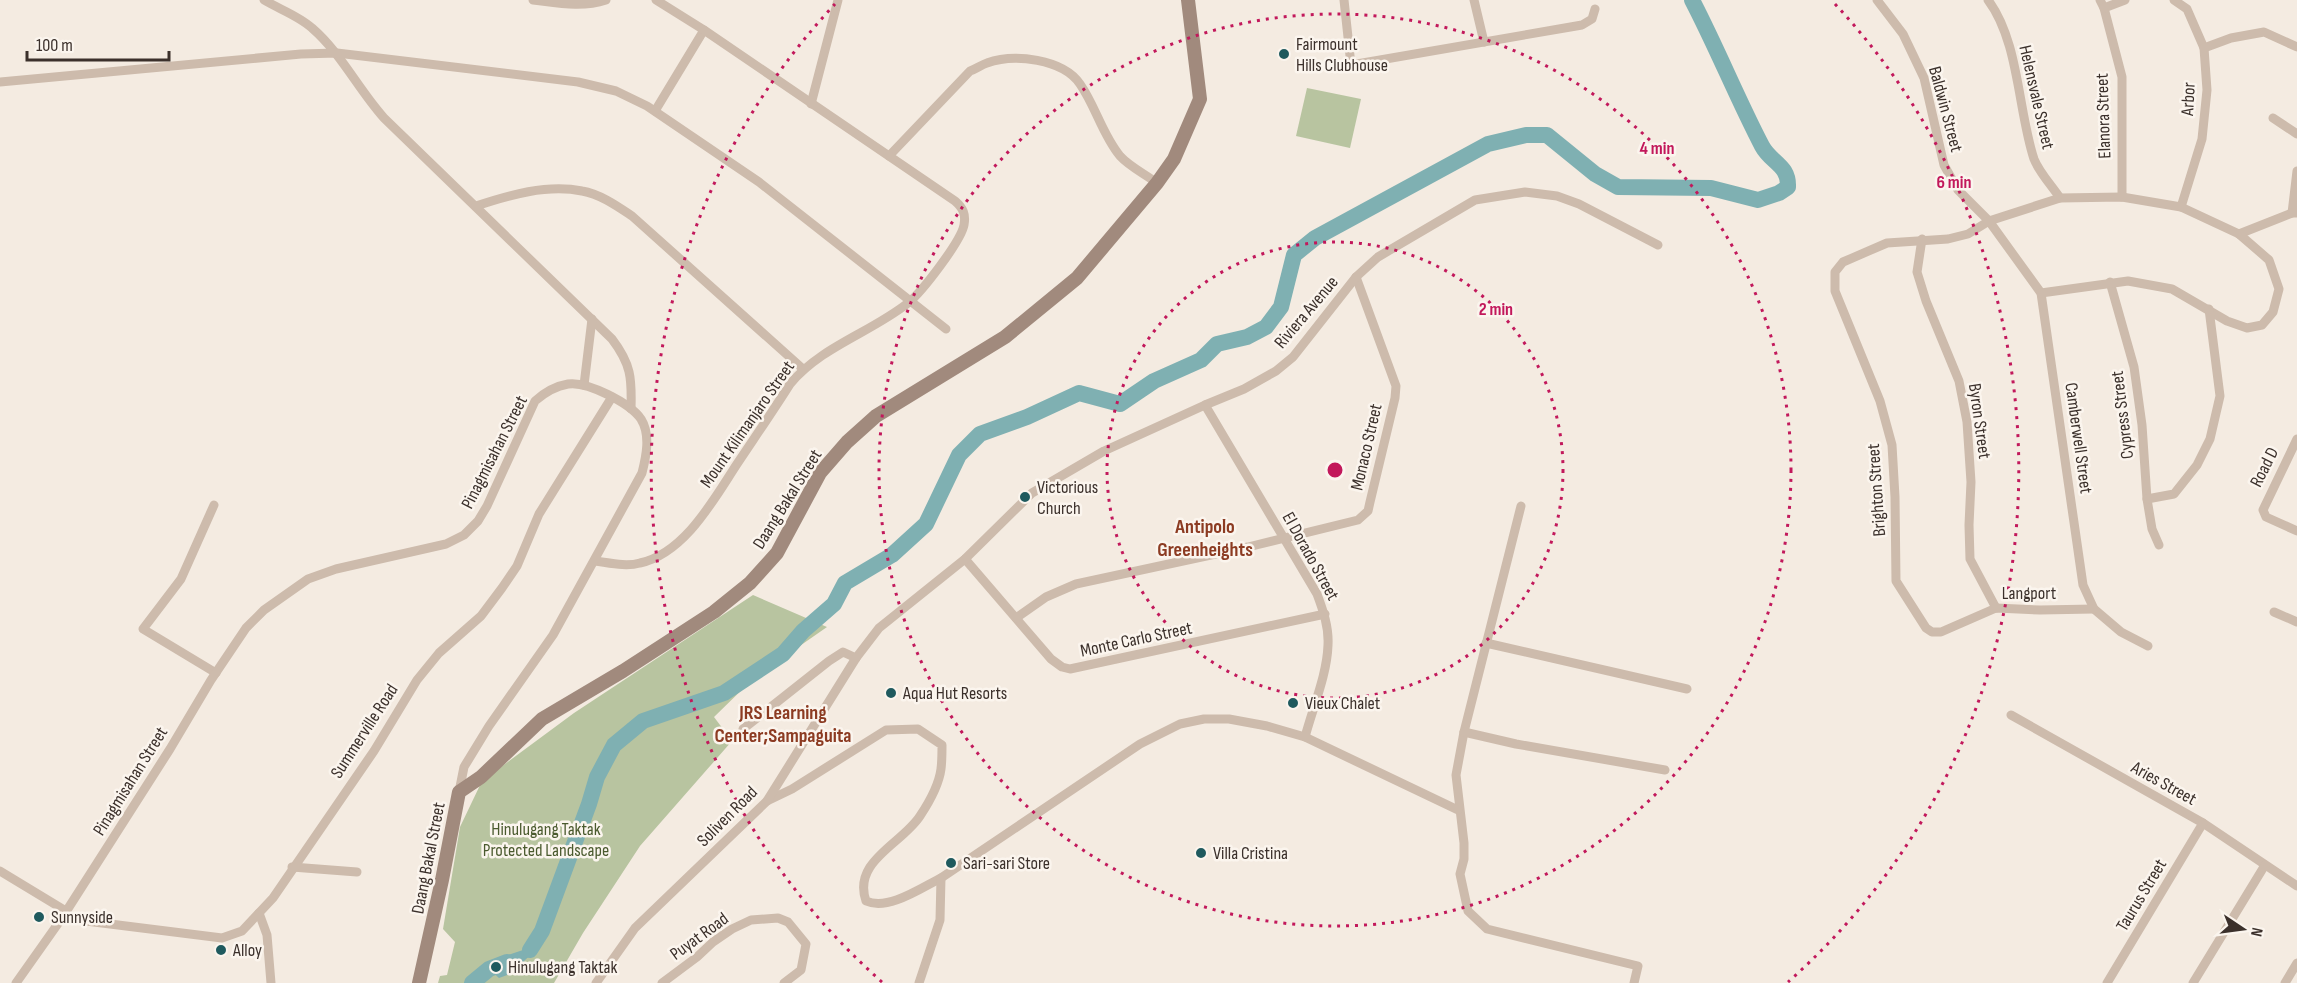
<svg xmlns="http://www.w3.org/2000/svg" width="2297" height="983" font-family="'Sofia Sans Condensed',sans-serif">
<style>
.green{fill:#b8c4a0}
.water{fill:#7fb0b2}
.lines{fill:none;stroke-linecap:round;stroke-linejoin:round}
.river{stroke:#7fb0b2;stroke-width:16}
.street{stroke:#cdbbac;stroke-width:9}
.secondary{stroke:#a18a7d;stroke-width:14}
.ring{fill:none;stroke:#c2185b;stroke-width:3;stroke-dasharray:3 6}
.poi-dot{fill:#1f5a5e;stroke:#fbf5ee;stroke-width:2}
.labels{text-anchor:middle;stroke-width:5;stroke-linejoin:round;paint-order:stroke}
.poi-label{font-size:18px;fill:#3b302b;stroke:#fbf5ee;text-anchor:start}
.street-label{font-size:18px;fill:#3b302b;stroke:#fbf5ee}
.park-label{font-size:18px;fill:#4a5a2e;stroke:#fbf5ee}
.neighbourhood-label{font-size:20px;font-weight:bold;fill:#8c3b22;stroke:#fbf5ee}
.centre{fill:#c2185b;stroke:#fbf5ee;stroke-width:3}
.ring-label{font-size:18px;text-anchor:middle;font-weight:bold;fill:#c2185b;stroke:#fbf5ee;stroke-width:5;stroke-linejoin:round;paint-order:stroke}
</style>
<rect width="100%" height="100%" fill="#f4ebe1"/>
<g class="green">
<polygon points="1307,88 1361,99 1350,148 1296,136"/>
<polygon points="753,595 827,627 755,677 714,717 732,741 640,846 583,933 554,983 438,983 440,976 447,975 455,942 443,929 460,827 482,781 574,713"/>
</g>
<polygon class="water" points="542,931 538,948 510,974 499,978 489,969 487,962 523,950"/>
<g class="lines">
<g class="river">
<path d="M530 950 542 931 589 804 597 777 614 745 643 721 724 693 783 654 803 631 834 604 845 583 892 555 926 524 959 455 980 434 1027 417 1079 393 1120 404 1154 381 1201 360 1217 344 1247 337 1266 327 1281 307 1294 255 1315 238 1488 144 1526 135H1547L1595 174 1618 187 1711 188 1758 200 1779 193 1788 187C1789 165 1771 163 1762 146 1737 98 1717 48 1692 0"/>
<polyline points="472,983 489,969 507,962"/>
</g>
<g class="street">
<path d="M264 0C279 9 299 16 312 28 341 53 358 89 384 118L612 339C631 364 632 378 631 409"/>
<path d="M533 0C558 3 582 8 606 0"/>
<polyline points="1344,0 1351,65 1582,25 1592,19 1595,9"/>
<polyline points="1474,0 1484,42"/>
<polyline points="1877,0 1903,34 1924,78 1944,165 1958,190 1989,221 2041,293 2083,585 2094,609 2121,632 2148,646"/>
<path d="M1988 0C2019 41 2018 111 2034 159 2039 172 2052 186 2060 198"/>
<polyline points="2100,0 2104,8 2122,77 2122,197"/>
<polyline points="2174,0 2187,9 2204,48 2207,90 2202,139 2181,207"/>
<polyline points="2104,8 2125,0"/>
<polyline points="2204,48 2231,38 2264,32 2297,47"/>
<polyline points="0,82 301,54 337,53 578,82 616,91 647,106 759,182 946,329"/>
<polyline points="811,104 838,0"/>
<polyline points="655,111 704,30"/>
<polyline points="2273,118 2297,134"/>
<path d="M889 156 970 71C976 69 981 65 987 63 1014 53 1063 59 1080 84 1096 107 1102 134 1120 156 1130 167 1145 174 1157 183"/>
<path d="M476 206C509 195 547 184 582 191 600 194 617 206 632 216L803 369"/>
<polyline points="2292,213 2297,171"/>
<polyline points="2239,234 2292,213 2297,213"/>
<polyline points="1922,239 1917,272 1926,301 1959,381 1967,422 1971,482 1969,525 1970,559 1996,608"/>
<polyline points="2110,282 2134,367 2142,425 2147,499 2152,529 2159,545"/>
<polyline points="2041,293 2128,281 2172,289 2227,321 2247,328 2262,325 2273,312 2279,289 2269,260 2239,234 2181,207 2122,197 2060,198 1989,221 1968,234 1948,239 1887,243 1843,262 1835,272 1835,291 1880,401 1892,445 1895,497 1896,581 1926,628 1932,632 1941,632 1996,608 2040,610 2094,609"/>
<polyline points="584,385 592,319"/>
<path d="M1205 405 1317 594C1323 610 1329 627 1328 645 1327 675 1313 707 1305 737"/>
<polyline points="2297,439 2263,510 2266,517 2297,531"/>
<polyline points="2147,499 2174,494 2197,465 2210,439 2220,396 2209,309"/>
<polyline points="214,505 181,579 143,629 216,673"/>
<polyline points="1521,506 1464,732 1456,775 1464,843 1464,859 1460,874 1468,911 1487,929 1638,966 1634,983"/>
<polyline points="965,559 1051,659 1062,667 1070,669 1325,614"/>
<path d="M595 561C610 563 626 567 640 563 685 553 714 499 737 464 755 437 773 411 790 384 822 346 870 333 908 303 922 292 961 241 964 225 966 214 963 208 955 201L704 30 656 0"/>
<polyline points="2274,612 2297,622"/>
<polyline points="1016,618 1046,597 1076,584 1248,547 1358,520 1368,511 1370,502 1395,398 1396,386 1356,277"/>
<polyline points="1486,643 1687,689"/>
<polyline points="2011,715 2203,823 2297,886"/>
<polyline points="743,729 829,661 843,652 856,658"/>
<polyline points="1464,732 1516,744 1665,770"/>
<path d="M767 801 792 789 886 730 918 729 942 745C942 753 942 761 941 769 939 784 928 804 920 816 902 844 852 861 866 901 888 911 921 888 941 878L1140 744 1180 724 1204 719H1229L1267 726 1305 737 1458 810"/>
<polyline points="292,867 357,872"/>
<polyline points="0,871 66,911"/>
<polyline points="259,913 267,935 271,983"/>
<polyline points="62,918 222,938 242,931 273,898 374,751 417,680 439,653 481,616 502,588 517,566 539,514 612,397"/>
<path d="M16 983 62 918 170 749 211 680 246 628 264 610 308 579 336 569 446 544 464 535 478 521 487 506 535 401C544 393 556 386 568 384 587 381 630 403 641 419 651 435 646 457 642 473L553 635 489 726 464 767 459 792"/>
<polyline points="596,983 635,928 767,801 856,658 879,628 965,559 1032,493 1104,451 1205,405 1244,389 1276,371 1293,357 1356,277 1378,257 1475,200 1525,192 1557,196 1579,204 1658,245"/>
<polyline points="662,983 697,957 713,942 732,929 751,920 778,918 788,922 806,944 801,970 784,983"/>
<polyline points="919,983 940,920 941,878"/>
<polyline points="2107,983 2203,823"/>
<polyline points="2193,983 2265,865"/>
<polyline points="2285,983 2297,963"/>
</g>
<polyline class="secondary" points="419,983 442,880 459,792 481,777 542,719 623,671 714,612 750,583 777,553 820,473 847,442 876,416 1005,337 1077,278 1157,183 1174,159 1200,99 1188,0"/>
</g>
<g class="ring">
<circle cx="1335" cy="470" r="228"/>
<circle cx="1335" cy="470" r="456"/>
<path d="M882 982A683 683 0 0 1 835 4M1835 4A683 683 0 0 1 1788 982"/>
</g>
<g class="poi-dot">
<circle cx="1284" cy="54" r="6"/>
<circle cx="1025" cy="497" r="6"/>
<circle cx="891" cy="693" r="6"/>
<circle cx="1293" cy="703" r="6"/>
<circle cx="1201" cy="853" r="6"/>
<circle cx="951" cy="863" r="6"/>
<circle cx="39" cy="917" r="6"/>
<circle cx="221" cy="950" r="6"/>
<circle cx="496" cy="967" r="6"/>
</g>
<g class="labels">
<g class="poi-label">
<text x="1296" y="50">Fairmount<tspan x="1296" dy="21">Hills Clubhouse</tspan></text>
<text x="1037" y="493">Victorious<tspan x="1037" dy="21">Church</tspan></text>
<text x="903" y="699">Aqua Hut Resorts</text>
<text x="1305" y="709">Vieux Chalet</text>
<text x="1213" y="859">Villa Cristina</text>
<text x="963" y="869">Sari-sari Store</text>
<text x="51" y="923">Sunnyside</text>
<text x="233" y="956">Alloy</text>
<text x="508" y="973">Hinulugang Taktak</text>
</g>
<g class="street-label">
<text transform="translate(2037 97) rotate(77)" y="6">Helensvale Street</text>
<text transform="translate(2188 99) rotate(-87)" y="6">Arbor</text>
<text transform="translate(1946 109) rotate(75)" y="6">Baldwin Street</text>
<text transform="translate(2103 116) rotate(-92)" y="6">Elanora Street</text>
<text transform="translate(1306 312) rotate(-50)" y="6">Riviera Avenue</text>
<text transform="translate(2122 415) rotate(-97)" y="6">Cypress Street</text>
<text transform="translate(1980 421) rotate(82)" y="6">Byron Street</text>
<text transform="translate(747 424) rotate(-55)" y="6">Mount Kilimanjaro Street</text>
<text transform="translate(2079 438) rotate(82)" y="6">Camberwell Street</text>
<text transform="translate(1366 447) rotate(-77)" y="6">Monaco Street</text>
<text transform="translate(494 452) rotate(-63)" y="6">Pinagmisahan Street</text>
<text transform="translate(2264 467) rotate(-63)" y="6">Road D</text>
<text transform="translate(1876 490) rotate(-94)" y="6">Brighton Street</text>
<text transform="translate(787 499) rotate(-58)" y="6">Daang Bakal Street</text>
<text transform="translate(1311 556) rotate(61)" y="6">El Dorado Street</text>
<text x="2029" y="599">Langport</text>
<text transform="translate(1136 639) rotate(-12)" y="6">Monte Carlo Street</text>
<text transform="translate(364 731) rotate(-57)" y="6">Summerville Road</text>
<text transform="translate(130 781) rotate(-58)" y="6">Pinagmisahan Street</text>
<text transform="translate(2164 783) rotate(29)" y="6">Aries Street</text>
<text transform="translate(727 816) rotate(-45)" y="6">Soliven Road</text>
<text transform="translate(428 858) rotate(-79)" y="6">Daang Bakal Street</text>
<text transform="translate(2141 895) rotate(-59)" y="6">Taurus Street</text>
<text transform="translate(699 936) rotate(-36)" y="6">Puyat Road</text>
</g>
<g class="park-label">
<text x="546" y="835">Hinulugang Taktak<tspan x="546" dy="21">Protected Landscape</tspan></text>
</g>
<g class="neighbourhood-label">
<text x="1205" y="533">Antipolo<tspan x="1205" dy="23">Greenheights</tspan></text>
<text x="783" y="719">JRS Learning<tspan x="783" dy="23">Center;Sampaguita</tspan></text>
</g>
</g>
<circle cx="1335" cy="470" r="9" class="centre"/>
<g class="ring-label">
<text x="1657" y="154">4 min</text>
<text x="1954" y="188">6 min</text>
<text x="1496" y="315">2 min</text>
</g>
<g transform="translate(2243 929) rotate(103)" stroke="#fbf5ee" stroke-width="4.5" paint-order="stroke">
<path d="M0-4.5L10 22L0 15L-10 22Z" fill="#3b302b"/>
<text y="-9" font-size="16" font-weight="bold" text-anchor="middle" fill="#3b302b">N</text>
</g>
<path d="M27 51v9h142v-9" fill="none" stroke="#3b302b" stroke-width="3"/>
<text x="36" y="51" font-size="18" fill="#3b302b" stroke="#fbf5ee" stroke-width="4.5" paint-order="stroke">100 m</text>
</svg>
